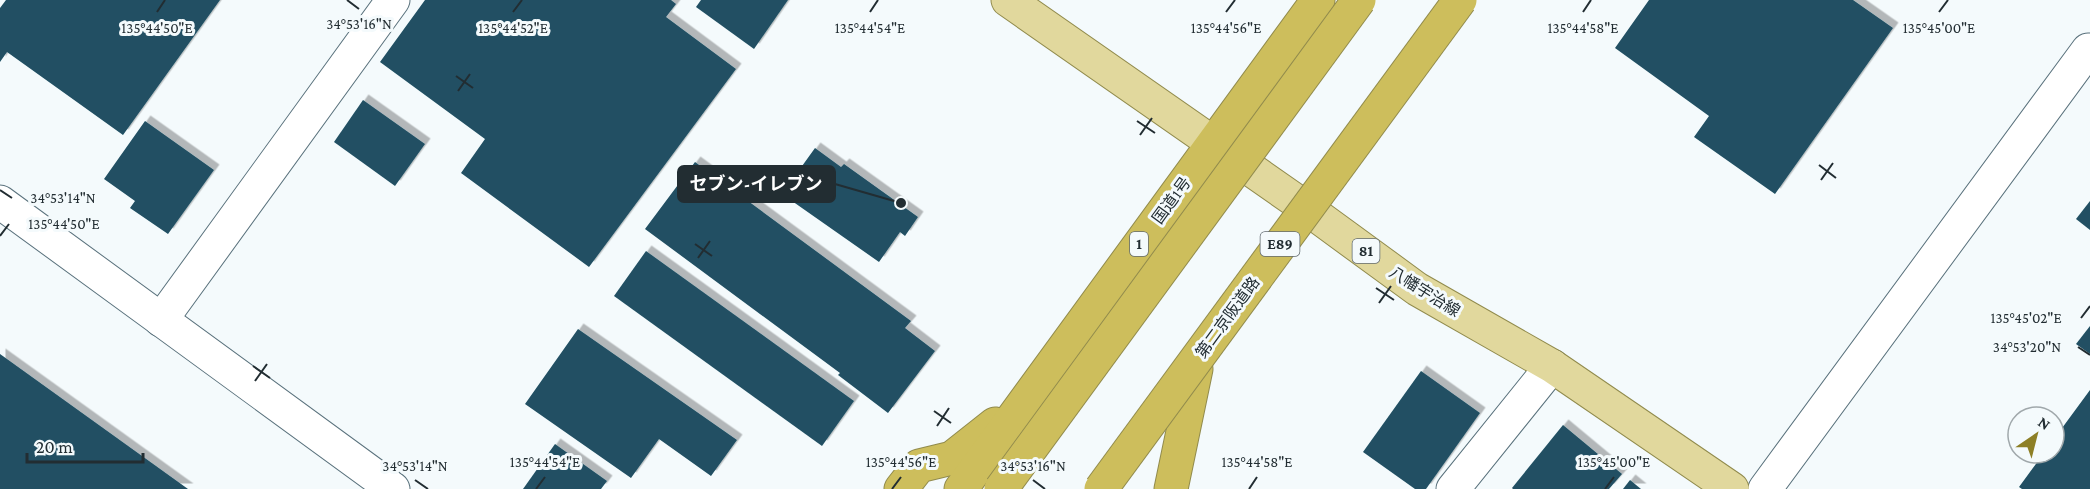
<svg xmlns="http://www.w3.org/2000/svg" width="2090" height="489" font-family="'Crimson Pro','Noto Sans JP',serif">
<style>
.building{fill:#205063;filter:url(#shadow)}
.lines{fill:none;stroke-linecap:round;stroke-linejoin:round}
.minor-casing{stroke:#59717c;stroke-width:35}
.major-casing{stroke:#918b4d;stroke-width:35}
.highway-casing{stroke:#918b4d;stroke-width:35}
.minor{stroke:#fff;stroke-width:33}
.major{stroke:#e1d89d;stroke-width:33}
.highway{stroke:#cdbe5c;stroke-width:33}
.highway-bridge-casing{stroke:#918b4d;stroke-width:35;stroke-linecap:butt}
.highway-bridge{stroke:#cdbe5c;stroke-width:33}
.ticks{fill:none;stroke:#222d32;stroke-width:2}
.labels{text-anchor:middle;stroke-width:6;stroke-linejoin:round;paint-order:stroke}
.shield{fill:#f4fafc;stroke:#616a6f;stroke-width:1.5}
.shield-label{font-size:15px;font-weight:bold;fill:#222d32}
.street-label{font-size:16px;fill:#222d32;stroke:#f4fafc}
.ticks-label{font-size:15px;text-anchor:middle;fill:#222d32;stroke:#f4fafc;stroke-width:6;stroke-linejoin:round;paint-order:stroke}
.leader{fill:none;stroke:#222d32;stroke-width:2}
.callout-dot{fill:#222d32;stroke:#f4fafc;stroke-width:2}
.callout{fill:#222d32;stroke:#222d32;stroke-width:2}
.callout-label{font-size:18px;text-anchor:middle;font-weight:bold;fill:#fff}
</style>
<defs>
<filter id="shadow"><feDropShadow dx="5.5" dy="-5.5" stdDeviation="0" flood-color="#0004"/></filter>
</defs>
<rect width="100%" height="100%" fill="#f4fafc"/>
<g class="building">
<polygon points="6,0 220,0 123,135 7,52 0,62 0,8"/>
<polygon points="425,0 671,0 676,4 666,17 736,69 589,267 461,173 485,139 380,62"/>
<polygon points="701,0 788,0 754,49 696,7"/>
<polygon points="1649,0 1853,0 1893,28 1775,194 1694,137 1709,116 1615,48"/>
<polygon points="363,100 425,144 395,186 334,142"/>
<polygon points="145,121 214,170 168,234 130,208 135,201 104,179"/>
<polygon points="815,148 841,167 844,164 918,217 905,236 900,232 879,262 782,194"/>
<polygon points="695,162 911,321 905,328 935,351 888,413 838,375 840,373 645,229"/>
<polygon points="2090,201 2090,230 2076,219"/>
<polygon points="646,251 854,401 822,446 614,296"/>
<polygon points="2090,326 2090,354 2076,344"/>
<polygon points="578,329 737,440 711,476 659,439 631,478 525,404"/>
<polygon points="0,354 188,489 0,489"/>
<polygon points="1421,371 1480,413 1426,489 1415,489 1363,452"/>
<polygon points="2090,390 2090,489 2022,489 2019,487 2044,453 2054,453 2054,439"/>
<polygon points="1563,425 1622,474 1609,489 1513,489 1512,488"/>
<polygon points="555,444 607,481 601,489 523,489"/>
<polygon points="1630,480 1641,489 1623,489"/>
</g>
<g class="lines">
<defs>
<g id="minor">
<polyline points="0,202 393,489"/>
<polyline points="161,320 393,0"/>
<polyline points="1453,489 1552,366"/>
<polyline points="1765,489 2088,50"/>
</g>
<polyline id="major" points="1008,0 1309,210 1417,289 1552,366 1732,489"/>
<g id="highway">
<polyline points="901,489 919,466 952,458 995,424"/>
<polyline points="961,489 1318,0"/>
<polyline points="1171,489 1196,369"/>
</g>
</defs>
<use href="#minor" class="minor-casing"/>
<use href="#major" class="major-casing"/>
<use href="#highway" class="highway-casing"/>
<use href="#minor" class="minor"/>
<use href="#major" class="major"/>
<use href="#highway" class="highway"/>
<defs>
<g id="highway-bridge">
<polyline points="1001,489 1359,0"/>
<polyline points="1101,489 1460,0"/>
</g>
</defs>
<use href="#highway-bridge" class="highway-bridge-casing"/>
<use href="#highway-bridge" class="highway-bridge"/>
</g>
<path class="ticks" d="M347 0 359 9M157 12 165 0M513 12 522 0M870 12 878 0M1226 12 1235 0M1583 12 1591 0M1939 12 1948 0M456 76 473 88M458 91 470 74M1137 121 1155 133M1140 135 1152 118M1819 165 1836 178M1821 180 1833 163M0 190 12 198M0 236 9 224M695 244 712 256M698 258 710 241M1376 288 1394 300M1379 303 1391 286M2081 318 2090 306M2078 347 2090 355M253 366 270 378M255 381 267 364M934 411 951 423M937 426 949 408M415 480 428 489M1033 480 1045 489M536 489 545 477M892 489 901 477M1249 489 1257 477M1605 489 1614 477"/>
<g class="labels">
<g class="shield">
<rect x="1130" y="232" width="18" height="24" rx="4.5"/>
<rect x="1260.5" y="232" width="39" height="24" rx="4.5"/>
<rect x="1352.5" y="239" width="27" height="24" rx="4.5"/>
</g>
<g class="shield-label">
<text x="1139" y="249">1</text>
<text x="1280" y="249">E89</text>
<text x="1366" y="256">81</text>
</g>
<g class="street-label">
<text transform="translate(1171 200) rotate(-54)" y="6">国道1号</text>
<text transform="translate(1425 291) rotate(32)" y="6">八幡宇治線</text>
<text transform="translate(1227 317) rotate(-54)" y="6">第二京阪道路</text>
</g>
</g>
<g class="ticks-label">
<text x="359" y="29">34°53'16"N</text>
<text x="157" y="33">135°44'50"E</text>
<text x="513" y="33">135°44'52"E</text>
<text x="870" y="33">135°44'54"E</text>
<text x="1226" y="33">135°44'56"E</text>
<text x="1583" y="33">135°44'58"E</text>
<text x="1939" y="33">135°45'00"E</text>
<text x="63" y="203">34°53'14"N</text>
<text x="64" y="229">135°44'50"E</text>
<text x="2026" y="323">135°45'02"E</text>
<text x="2027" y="352">34°53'20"N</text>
<text x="545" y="467">135°44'54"E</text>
<text x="901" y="467">135°44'56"E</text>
<text x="1257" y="467">135°44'58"E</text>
<text x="1614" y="467">135°45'00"E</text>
<text x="415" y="471">34°53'14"N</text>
<text x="1033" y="471">34°53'16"N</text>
</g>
<path class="leader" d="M901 203L835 184"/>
<circle class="callout-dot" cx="901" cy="203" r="6"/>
<rect class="callout" x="678" y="166" width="157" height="36" rx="6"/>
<g class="callout-label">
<text x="756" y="190">セブン-イレブン</text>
</g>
<g transform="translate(2036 435) rotate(35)"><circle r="28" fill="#f4fafc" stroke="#a0a8ab" stroke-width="1.5"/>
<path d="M0-4.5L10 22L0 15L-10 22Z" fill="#8d7f26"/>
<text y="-9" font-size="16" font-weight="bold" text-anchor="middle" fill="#222d32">N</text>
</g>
<path d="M27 453v9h116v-9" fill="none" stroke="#222d32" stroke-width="3"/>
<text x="36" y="453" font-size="18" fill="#222d32" stroke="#f4fafc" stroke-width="4.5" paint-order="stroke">20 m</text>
</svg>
